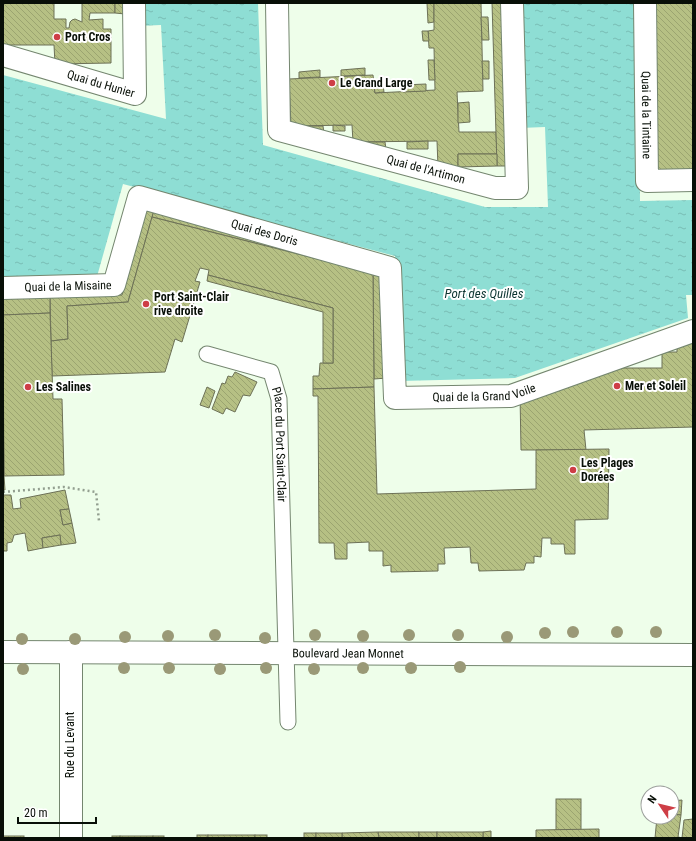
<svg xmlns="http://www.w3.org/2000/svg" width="696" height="841" font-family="'Roboto Condensed',sans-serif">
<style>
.water{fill:url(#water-ripples)}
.building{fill:url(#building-back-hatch);stroke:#6d7157}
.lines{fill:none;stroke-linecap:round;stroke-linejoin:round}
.lane-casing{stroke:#74866f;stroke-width:17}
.street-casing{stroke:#74866f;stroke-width:24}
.secondary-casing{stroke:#74866f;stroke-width:24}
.path{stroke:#939f90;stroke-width:2.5;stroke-dasharray:2 3;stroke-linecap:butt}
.lane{stroke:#fff;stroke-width:15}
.street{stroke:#fff;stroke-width:22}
.secondary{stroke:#fff;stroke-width:22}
.tree{fill:#9a9977}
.poi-dot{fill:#ce3e46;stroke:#fff;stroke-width:1.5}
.labels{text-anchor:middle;stroke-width:4;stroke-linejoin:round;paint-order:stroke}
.poi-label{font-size:12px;font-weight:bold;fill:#080f07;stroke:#fff;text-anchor:start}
.street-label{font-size:12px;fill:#080f07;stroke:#fff}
.water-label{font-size:13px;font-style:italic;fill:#0d3531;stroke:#fff}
</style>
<defs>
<pattern id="water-ripples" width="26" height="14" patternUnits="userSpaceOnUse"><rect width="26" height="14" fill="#8eded4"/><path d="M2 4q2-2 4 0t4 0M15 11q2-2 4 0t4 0" fill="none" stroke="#79bdb4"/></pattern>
<pattern id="building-back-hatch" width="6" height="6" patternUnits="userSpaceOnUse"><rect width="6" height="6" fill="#b6c084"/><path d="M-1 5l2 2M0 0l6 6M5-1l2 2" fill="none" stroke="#9ba470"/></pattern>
</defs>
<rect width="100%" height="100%" fill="#eefeea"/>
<polygon class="water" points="137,3 258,3 263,145 485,207 548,207 545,127 520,128 518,3 638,3 640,201 693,200 693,295 686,295 688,318 515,378 400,381 395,256 123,184 96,280 3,281 3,75 166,119 161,25 138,26"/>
<g class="building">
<polygon points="3,3 54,3 54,19 66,19 66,28 69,28 70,22 72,20 75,19 82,22 82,3 115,3 115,13 90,13 89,20 103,19 103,29 111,29 111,63 55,64 54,45 3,45"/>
<polygon points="115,3 125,3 125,14 115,13"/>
<polygon points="427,3 434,3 434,22 428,23"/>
<polygon points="434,3 481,3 483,91 457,92 459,132 496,132 497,154 458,154 458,167 438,167 437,141 353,142 352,125 291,126 289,79 373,75 375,93 435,90 434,48 429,48 428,31 434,30"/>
<polygon points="492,3 504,3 507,166 497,166"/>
<polygon points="650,3 693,3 693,175 653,176"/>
<polygon points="481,17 488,17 489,40 482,40"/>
<polygon points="422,31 428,31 429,41 423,41"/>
<polygon points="428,60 434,60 435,80 429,80"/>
<polygon points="482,61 489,61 489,79 483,79"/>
<polygon points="365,68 365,75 341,76 341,70"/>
<polygon points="320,70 320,77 299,78 299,72"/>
<polygon points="426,84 426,91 403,92 403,85"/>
<polygon points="383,85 384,92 375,93 374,86"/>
<polygon points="469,102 470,122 458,123 458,103"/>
<polygon points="333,125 345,126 345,131 333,131"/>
<polygon points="303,126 323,126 324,133"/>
<polygon points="428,141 428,149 407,149 407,142"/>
<polygon points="365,142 385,142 386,149 366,149"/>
<polygon points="458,154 497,154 497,166 458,167"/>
<polygon points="147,205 155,207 128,302 67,306 68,339 51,341 50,297 122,295"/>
<polygon points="155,207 385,266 387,378 374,379 373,273 152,217"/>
<polygon points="152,217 373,273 374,387 313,389 313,376 319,376 320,363 333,363 333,308 208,275 209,270 200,268 195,281 200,282 182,342 175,339 165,372 52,376 51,341 68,339 67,306 128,302"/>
<polygon points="208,275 333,308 333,363 323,363 323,312 207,281"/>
<polygon points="50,297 50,313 3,315 3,298"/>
<polygon points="50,313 53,399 62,399 64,475 4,476 3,315"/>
<polygon points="677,337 693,337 693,427 584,430 586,450 521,450 520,394 611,368 662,368 662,352 677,352"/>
<polygon points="235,372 257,382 250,396 243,395 235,412 226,408 223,414 212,409 222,383 225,384 228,376 232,377"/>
<polygon points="207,387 215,391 209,408 200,405"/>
<polygon points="374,387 377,494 536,489 536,450 609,449 608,519 575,520 575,554 565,554 564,544 551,544 551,538 542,538 541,557 534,556 534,563 526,563 524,570 479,571 478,563 471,563 470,547 444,548 445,564 438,564 438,571 391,572 391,565 383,566 383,551 369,551 369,542 347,543 347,559 335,559 334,543 319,543 318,396 313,396 313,389"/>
<polygon points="3,397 4,476 5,490 3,490"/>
<polygon points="65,490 69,509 60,510 63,525 72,523 76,543 61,545 60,535 42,538 43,548 28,551 25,533 14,535 12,542 7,543 7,551 3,551 3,495 11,495 13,509 21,508 20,499"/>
<polygon points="69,509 72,523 63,525 60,510"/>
<polygon points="60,535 61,545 43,548 42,538"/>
<rect x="556" y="799" width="25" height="31"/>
<polygon points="682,800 681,815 672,814 672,801"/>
<polygon points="672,814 681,815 678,837 683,838 655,838 657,817 672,817"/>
<polygon points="693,819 693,838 682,838 684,820"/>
<polygon points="599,829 599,838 536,838 536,830"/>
<polygon points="491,831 491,838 483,838 483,832"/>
<polygon points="378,832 419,832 419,838 379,838"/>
<polygon points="378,832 379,838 342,838 342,833"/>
<rect x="419" y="832" width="18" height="6"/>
<rect x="437" y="832" width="46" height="6"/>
<rect x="304" y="833" width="12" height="5"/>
<rect x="316" y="833" width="26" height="5"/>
<rect x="197" y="835" width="11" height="3"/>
<rect x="208" y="835" width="47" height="3"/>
<rect x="255" y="835" width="12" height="3"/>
<rect x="3" y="836" width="21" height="2"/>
<rect x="112" y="836" width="8" height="2"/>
<rect x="120" y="836" width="33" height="2"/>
<rect x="153" y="836" width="11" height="2"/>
</g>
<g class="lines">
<defs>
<g id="lane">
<path id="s1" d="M207 354 271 372 279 399 288 722"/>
</g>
<g id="street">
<path id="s2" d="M277 3 279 130 495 188H517L512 3"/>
<path id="s3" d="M645 3 647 181 693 180"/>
<path id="s4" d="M3 55 135 94 134 3"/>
<path id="s5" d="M3 288 114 285 139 197 390 268 395 398 511 396 693 331"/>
<polyline points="71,652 71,838"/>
</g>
<g id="secondary">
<path id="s6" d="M3 652 693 655"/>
</g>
</defs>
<use href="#lane" class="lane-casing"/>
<use href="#street" class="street-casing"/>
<use href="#secondary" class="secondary-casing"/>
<polyline class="path" points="3,492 64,487 96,492 99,521"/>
<use href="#lane" class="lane"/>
<use href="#street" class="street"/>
<use href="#secondary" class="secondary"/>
</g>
<g class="tree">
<circle cx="573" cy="632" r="6"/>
<circle cx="617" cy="632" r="6"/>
<circle cx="656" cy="632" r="6"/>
<circle cx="545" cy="633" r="6"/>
<circle cx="215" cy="635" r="6"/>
<circle cx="315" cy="635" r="6"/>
<circle cx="409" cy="635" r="6"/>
<circle cx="458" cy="635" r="6"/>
<circle cx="168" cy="636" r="6"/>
<circle cx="363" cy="636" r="6"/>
<circle cx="125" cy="637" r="6"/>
<circle cx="507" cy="637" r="6"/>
<circle cx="265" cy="638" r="6"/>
<circle cx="22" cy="639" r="6"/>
<circle cx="75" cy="639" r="6"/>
<circle cx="460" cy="667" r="6"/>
<circle cx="124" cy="668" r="6"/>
<circle cx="169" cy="668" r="6"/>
<circle cx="266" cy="668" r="6"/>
<circle cx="363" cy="668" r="6"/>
<circle cx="411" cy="668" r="6"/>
<circle cx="23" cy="669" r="6"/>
<circle cx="220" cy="669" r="6"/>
<circle cx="314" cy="669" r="6"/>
</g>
<g class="poi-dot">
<circle cx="57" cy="37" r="4"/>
<circle cx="332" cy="83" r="4"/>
<circle cx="146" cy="304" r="4"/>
<circle cx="617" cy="386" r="4"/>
<circle cx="28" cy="387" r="4"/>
<circle cx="573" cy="470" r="4"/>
</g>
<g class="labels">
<g class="poi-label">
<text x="65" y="41">Port Cros</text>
<text x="340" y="87">Le Grand Large</text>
<text x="154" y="301">Port Saint-Clair<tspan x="154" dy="14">rive droite</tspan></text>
<text x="625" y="390">Mer et Soleil</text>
<text x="36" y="391">Les Salines</text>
<text x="581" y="467">Les Plages<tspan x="581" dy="14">Dorées</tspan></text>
</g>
<g class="street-label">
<text dy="4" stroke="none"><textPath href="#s4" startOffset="102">Quai du Hunier</textPath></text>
<text dy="4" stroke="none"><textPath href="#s3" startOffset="112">Quai de la Tintaine</textPath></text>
<text dy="4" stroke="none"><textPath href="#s2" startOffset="279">Quai de l'Artimon</textPath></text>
<text dy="4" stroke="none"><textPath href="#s5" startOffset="333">Quai des Doris</textPath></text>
<text dy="4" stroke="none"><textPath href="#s5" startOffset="65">Quai de la Misaine</textPath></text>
<text dy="4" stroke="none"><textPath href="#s5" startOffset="683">Quai de la Grand Voile</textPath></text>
<text dy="4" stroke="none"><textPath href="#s1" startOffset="140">Place du Port Saint-Clair</textPath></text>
<text dy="4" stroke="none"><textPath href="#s6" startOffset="345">Boulevard Jean Monnet</textPath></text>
<text transform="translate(70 745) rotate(-90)" y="4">Rue du Levant</text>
</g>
<g class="water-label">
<text x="484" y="298">Port des Quilles</text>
</g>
</g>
<rect width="696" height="841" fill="none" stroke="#080f07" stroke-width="8"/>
<g transform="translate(660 805) rotate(305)"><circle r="19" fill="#ffffff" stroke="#9c9f9c"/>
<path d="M0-3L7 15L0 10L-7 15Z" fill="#ce3e46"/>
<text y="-6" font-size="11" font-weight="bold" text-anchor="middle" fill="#080f07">N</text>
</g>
<path d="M18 817v6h78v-6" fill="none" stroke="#080f07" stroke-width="2"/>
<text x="24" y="817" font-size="12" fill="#080f07" stroke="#ffffff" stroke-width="3" paint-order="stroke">20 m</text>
</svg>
